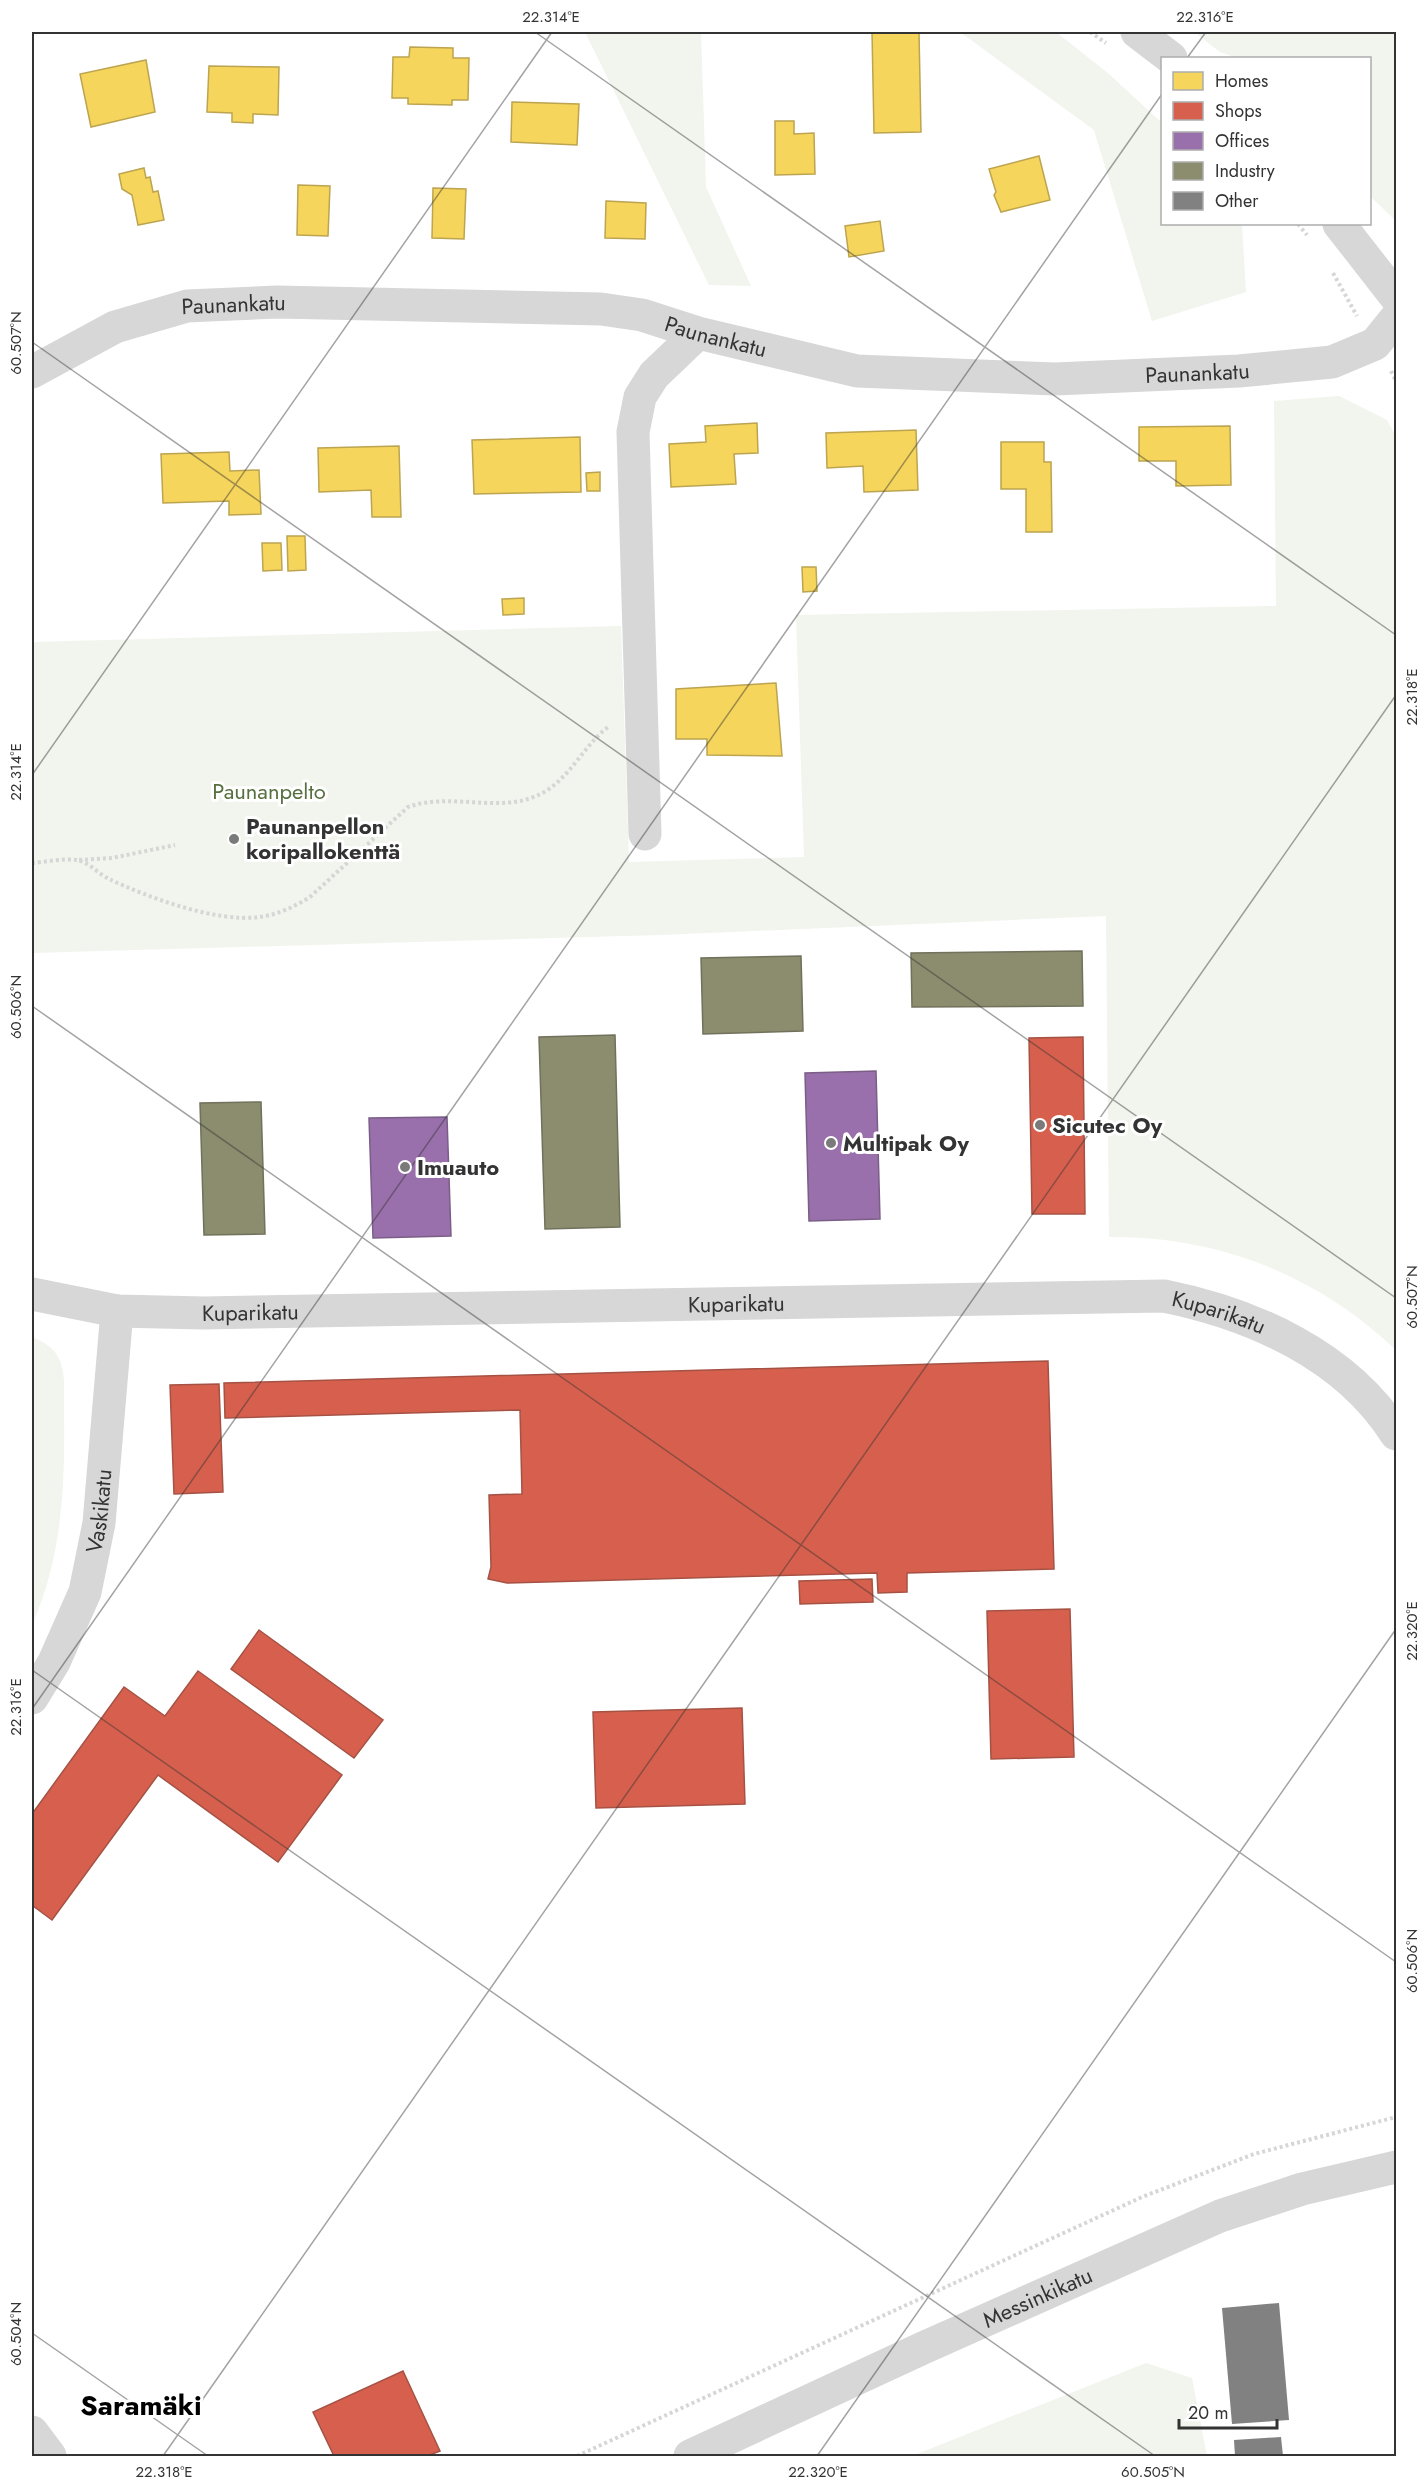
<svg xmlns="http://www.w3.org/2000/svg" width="1428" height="2488" font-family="Jost,sans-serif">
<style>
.green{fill:#f1f5ed}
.homes{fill:#f6d55c;stroke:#bca450;stroke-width:1.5}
.shops{fill:#d6604d;stroke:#a55245;stroke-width:1.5}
.offices{fill:#9970ab;stroke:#7a5e87;stroke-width:1.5}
.industry{fill:#8c8c6e;stroke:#71715c;stroke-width:1.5}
.building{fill:#818181}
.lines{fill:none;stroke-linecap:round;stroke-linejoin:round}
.path{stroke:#d6d6d6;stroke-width:4;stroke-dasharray:3 3;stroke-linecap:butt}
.minor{stroke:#d7d7d7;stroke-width:33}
.ticks{fill:none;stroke:#333;stroke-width:1.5;stroke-opacity:0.45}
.poi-dot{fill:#7a7a7a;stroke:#fff;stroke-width:2}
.labels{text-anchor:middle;stroke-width:6;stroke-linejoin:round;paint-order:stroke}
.street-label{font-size:22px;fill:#333;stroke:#fff}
.park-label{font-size:22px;fill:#56703f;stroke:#fff}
.poi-label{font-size:22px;font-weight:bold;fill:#333;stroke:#fff;text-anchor:start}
.district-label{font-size:28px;font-weight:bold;fill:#000;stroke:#fff}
.neatline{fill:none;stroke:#333;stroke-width:2}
.ticks-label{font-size:15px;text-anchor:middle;fill:#333}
</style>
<rect width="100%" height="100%" fill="#fff"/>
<g class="green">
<polygon points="585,32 701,32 706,187 751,286 709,285"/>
<polygon points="960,32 1056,32 1109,74 1162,123 1162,224 1242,224 1246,292 1152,321 1094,130"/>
<polygon points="1194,32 1396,32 1396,221 1370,196 1370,58 1237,58 1220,52"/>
<path d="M1339 396 1387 420 1396 437V1350C1317 1275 1218 1236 1109 1237L1106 916 660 935 32 953V642L621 626 629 862 804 857 796 615 1276 606 1274 401Z"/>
<path d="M32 1337C43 1342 54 1347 59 1359 67 1375 63 1397 64 1414 65 1488 62 1557 32 1625Z"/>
<polygon points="1146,2363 1192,2378 1207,2456 912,2456"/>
</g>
<g class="homes">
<polygon points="872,32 919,32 921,132 874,133"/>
<polygon points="410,47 453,48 453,58 469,58 468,100 452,100 452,105 408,104 408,98 392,98 393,57 409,57"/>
<polygon points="146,60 155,112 91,127 80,74"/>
<polygon points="209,66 279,67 278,115 253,114 253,123 232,122 232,113 207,112"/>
<polygon points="512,102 579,104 577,145 511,142"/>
<polygon points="775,121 794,121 794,134 814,133 815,174 775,175"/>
<polygon points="1039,156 1050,200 1001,212 994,195 996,192 989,169"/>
<polygon points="144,168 146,178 150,177 153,192 158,191 164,220 138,225 132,195 122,189 119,174"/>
<polygon points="298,185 330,186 328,236 297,235"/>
<polygon points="433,188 466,189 464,239 432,238"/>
<polygon points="606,201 646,203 645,239 605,238"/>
<polygon points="880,221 884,251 849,257 845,226"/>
<polygon points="757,423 758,453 734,454 736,484 671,487 669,444 706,442 705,426"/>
<polygon points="1230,426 1231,485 1176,486 1176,461 1139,461 1139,427"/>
<polygon points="916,430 918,490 864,492 863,466 827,468 826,433"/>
<polygon points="580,437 581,492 474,494 472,440"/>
<polygon points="1001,442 1044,442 1044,462 1051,462 1052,532 1026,532 1026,489 1001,489"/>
<polygon points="399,446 401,517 372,517 371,490 319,492 318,448"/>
<polygon points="229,452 230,471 259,470 261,514 229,515 229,501 163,503 161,454"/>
<polygon points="600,472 600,491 587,491 586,473"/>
<polygon points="287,536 305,536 306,570 288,571"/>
<polygon points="262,543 281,543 282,570 263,571"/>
<polygon points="802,567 816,567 817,591 803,592"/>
<polygon points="524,598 524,614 503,615 502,599"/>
<polygon points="776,683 782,756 707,755 707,739 676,739 676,689"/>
</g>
<g class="shops">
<polygon points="1083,1037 1085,1214 1032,1214 1029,1038"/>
<polygon points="1048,1361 1054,1569 907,1573 907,1592 878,1593 877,1573 507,1583 488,1579 491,1567 489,1495 522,1494 520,1410 225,1418 224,1383"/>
<polygon points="219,1384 223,1492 174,1494 170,1385"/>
<polygon points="872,1579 873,1602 800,1604 799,1581"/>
<polygon points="1070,1609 1074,1757 991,1759 987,1611"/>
<polygon points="259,1630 383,1720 354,1758 231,1669"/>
<polygon points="198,1671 342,1775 278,1862 158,1775 52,1920 32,1905 32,1814 124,1687 165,1716"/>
<polygon points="742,1708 745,1804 596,1808 593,1712"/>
<polygon points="403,2371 440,2451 427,2456 334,2456 313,2412"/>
</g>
<g class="offices">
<polygon points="876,1071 880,1219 809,1221 805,1073"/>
<polygon points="447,1117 451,1236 373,1238 369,1118"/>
</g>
<g class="industry">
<polygon points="1082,951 1083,1006 912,1007 911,953"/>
<polygon points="801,956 803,1031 703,1034 701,958"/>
<polygon points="615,1035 620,1227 545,1229 539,1037"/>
<polygon points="261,1102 265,1234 204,1235 200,1103"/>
</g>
<g class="building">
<polygon points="1279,2303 1289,2420 1232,2424 1222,2308"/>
<polygon points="1281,2437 1283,2456 1235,2456 1234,2440"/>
</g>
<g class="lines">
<g class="path">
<polyline points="1090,32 1106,43"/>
<polyline points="1298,224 1307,235"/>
<polyline points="1333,273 1357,316"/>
<polyline points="1391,371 1396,381"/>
<polyline points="79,860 112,858 175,845"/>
<path d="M32 863C45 862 64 858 77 860 88 862 99 874 109 879 147 897 217 923 259 917 277 915 294 907 310 897L408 807C450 792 498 813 536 796 568 783 582 747 608 727"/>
<polyline points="577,2456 1142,2197 1254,2154 1396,2117"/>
</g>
<g class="minor">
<polyline points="1137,32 1171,58"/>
<polyline points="1339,224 1396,297"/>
<path id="s1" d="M32 372 115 327 187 306 277 302 601 309 642 315 698 333 857 371 1055 379 1239 371 1332 362 1375 344 1396 318"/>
<polyline points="645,834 633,432 640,397 654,375 698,333"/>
<path id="s2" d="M32 1294 117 1311 204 1313 1164 1296C1253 1314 1346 1355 1396 1434"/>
<path id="s3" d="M32 1698 54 1662 85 1592 99 1523 117 1311"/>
<polyline points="32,2432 50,2456"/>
<path id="s4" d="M690 2456 923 2348 1220 2216 1302 2189 1396 2167"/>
</g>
</g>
<path class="ticks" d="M535 32 1396 635M1187 58 1206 32M32 342 1396 1298M32 775 552 32M32 1006 1396 1962M32 1670 1155 2456M32 1709 1162 94M32 2333 208 2456M163 2456 1396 695M817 2456 1396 1629"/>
<g class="poi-dot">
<circle cx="234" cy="839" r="6"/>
<circle cx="1040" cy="1125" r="6"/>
<circle cx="831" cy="1143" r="6"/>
<circle cx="405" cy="1167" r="6"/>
</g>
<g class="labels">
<g class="street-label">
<text dy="8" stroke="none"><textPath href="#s1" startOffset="216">Paunankatu</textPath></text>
<text dy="8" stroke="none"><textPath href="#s1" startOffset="702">Paunankatu</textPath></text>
<text dy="8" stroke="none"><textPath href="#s1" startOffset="1188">Paunankatu</textPath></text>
<text dy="8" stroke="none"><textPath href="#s2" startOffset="706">Kuparikatu</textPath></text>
<text dy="8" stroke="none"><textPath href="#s2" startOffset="220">Kuparikatu</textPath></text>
<text dy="8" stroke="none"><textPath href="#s2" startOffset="1191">Kuparikatu</textPath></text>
<text dy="8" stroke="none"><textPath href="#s3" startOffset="201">Vaskikatu</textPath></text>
<text dy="8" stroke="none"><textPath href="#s4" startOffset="382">Messinkikatu</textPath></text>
</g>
<g class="park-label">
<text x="269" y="799">Paunanpelto</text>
</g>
<g class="poi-label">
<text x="246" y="834">Paunanpellon<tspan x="246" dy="25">koripallokenttä</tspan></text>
<text x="1052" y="1133">Sicutec Oy</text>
<text x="843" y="1151">Multipak Oy</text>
<text x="417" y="1175">Imuauto</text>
</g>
<g class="district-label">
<text x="141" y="2415">Saramäki</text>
</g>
</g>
<rect width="1428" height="2488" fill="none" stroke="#ffffff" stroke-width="66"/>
<rect x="1161" y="57" width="210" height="168" fill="#ffffff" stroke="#adadad" stroke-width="1.5"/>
<rect x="1173" y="72" width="30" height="18" fill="#f6d55c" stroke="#adadad" stroke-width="1.5"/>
<text x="1215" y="87" font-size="18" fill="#333333">Homes</text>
<rect x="1173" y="102" width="30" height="18" fill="#d6604d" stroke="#adadad" stroke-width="1.5"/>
<text x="1215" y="117" font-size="18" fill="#333333">Shops</text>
<rect x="1173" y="132" width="30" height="18" fill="#9970ab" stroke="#adadad" stroke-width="1.5"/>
<text x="1215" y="147" font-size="18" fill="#333333">Offices</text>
<rect x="1173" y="162" width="30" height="18" fill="#8c8c6e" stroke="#adadad" stroke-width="1.5"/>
<text x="1215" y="177" font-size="18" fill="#333333">Industry</text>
<rect x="1173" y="192" width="30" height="18" fill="#818181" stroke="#adadad" stroke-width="1.5"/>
<text x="1215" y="207" font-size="18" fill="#333333">Other</text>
<path d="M1179 2419v9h98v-9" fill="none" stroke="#333333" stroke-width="3"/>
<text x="1188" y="2419" font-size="18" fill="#333333" stroke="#ffffff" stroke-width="4.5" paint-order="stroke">20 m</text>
<rect x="33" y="33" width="1362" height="2422" class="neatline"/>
<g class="ticks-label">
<text x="551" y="22">22.314°E</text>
<text x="1205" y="22">22.316°E</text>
<text transform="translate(16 343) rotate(-90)" y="5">60.507°N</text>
<text transform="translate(1412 697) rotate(-90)" y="5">22.318°E</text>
<text transform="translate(16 772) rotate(-90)" y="5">22.314°E</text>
<text transform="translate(16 1007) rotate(-90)" y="5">60.506°N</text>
<text transform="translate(1412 1297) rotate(-90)" y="5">60.507°N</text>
<text transform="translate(1412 1631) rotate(-90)" y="5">22.320°E</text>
<text transform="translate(16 1707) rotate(-90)" y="5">22.316°E</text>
<text transform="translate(1412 1961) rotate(-90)" y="5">60.506°N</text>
<text transform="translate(16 2334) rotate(-90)" y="5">60.504°N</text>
<text x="164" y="2477">22.318°E</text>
<text x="818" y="2477">22.320°E</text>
<text x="1153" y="2477">60.505°N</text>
</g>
</svg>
